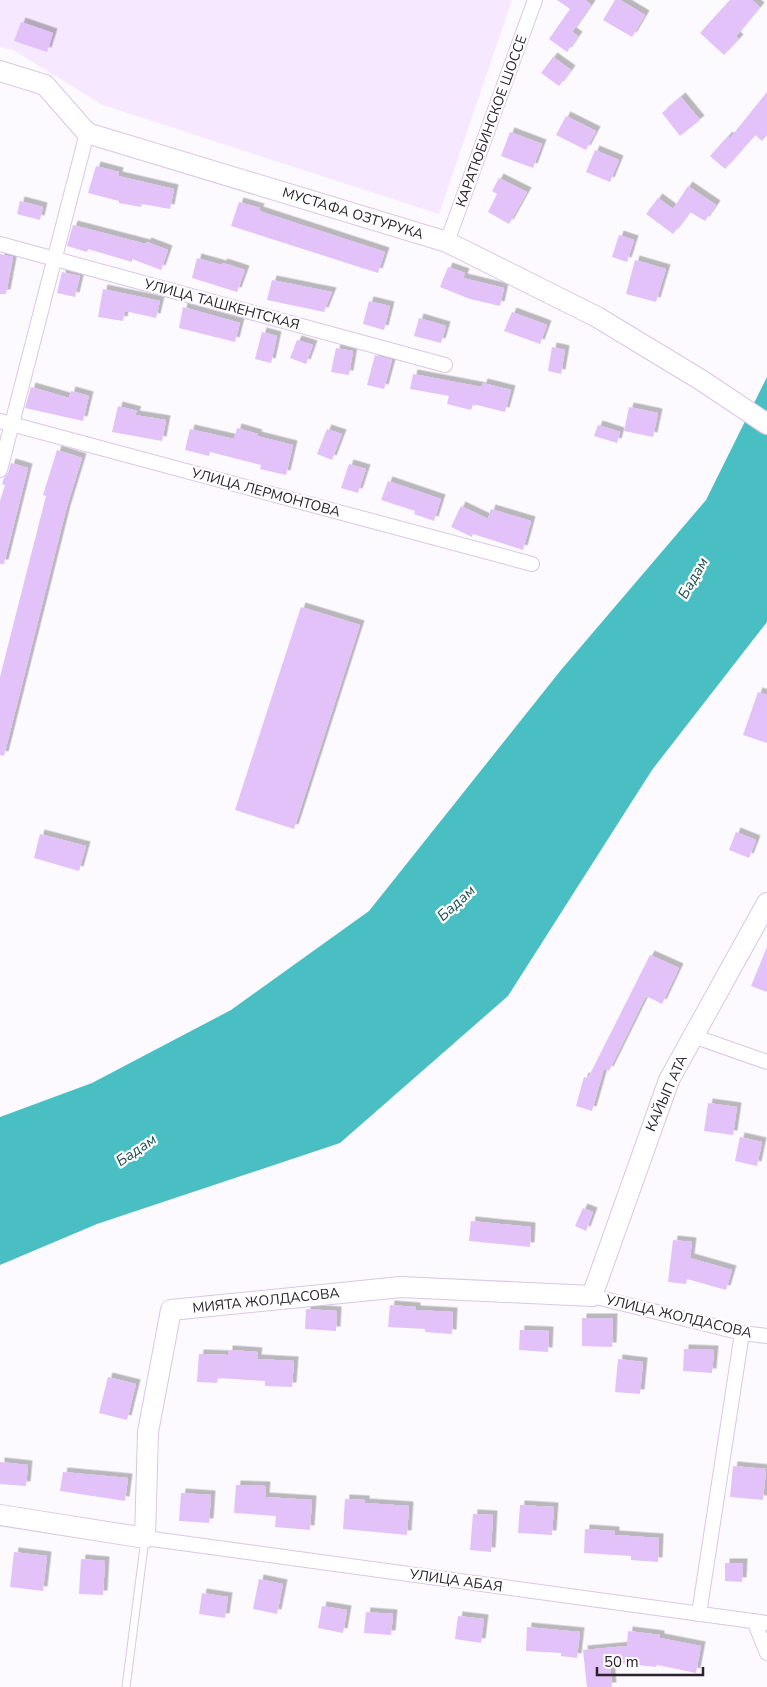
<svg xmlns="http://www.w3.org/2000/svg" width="767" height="1687" font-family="'Nunito Sans',sans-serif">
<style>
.built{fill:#f6e8ff}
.water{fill:#4abfc3}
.building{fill:#e3c2fa;filter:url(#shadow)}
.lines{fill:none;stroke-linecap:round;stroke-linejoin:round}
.lane-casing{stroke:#dac7e6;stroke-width:9}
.street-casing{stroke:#dac7e6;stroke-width:16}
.secondary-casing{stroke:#dac7e6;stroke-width:22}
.lane{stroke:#fff;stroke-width:7}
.street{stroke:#fff;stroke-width:14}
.secondary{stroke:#fff;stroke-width:20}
.labels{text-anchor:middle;stroke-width:4.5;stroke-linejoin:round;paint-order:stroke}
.street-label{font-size:14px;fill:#2a232e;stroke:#fff}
.water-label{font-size:15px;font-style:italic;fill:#1b4e4f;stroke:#fff}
</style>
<defs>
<filter id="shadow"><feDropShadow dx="4.5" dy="-4.5" stdDeviation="0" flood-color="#0004"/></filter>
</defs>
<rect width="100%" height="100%" fill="#fcf9ff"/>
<polygon class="built" points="0,0 512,0 439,214 103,105 13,50 0,47"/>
<polygon class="water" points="767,377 767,622 652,770 508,996 340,1143 97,1224 0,1265 0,1117 92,1083 231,1010 369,911 561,670 706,500"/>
<g class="building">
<polygon points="557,0 585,0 591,5 572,32 578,36 567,52 549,39 570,9"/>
<polygon points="615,0 620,0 645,15 632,37 603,20"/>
<polygon points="730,0 752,0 760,7 736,36 739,39 724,55 700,33"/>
<polygon points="21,22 53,33 47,52 14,41"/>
<polygon points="553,57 571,70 559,86 541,73"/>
<polygon points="767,92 767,135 762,141 755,135 725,169 710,156 728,136 730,138"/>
<polygon points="681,97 700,120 680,136 662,113"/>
<polygon points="566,116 596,131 586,150 556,135"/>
<polygon points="510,132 542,144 533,168 501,156"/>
<polygon points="595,150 619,160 610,182 586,172"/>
<polygon points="96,166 119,172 118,176 174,189 170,209 142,204 141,207 119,203 119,201 88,193"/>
<polygon points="499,178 527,192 509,224 488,212 497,194 492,191"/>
<polygon points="688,186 716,205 705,221 690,212 673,234 646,214 658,198 673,209"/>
<polygon points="20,201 43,207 40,220 17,214"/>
<polygon points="239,202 260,208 259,211 385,252 378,273 231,226"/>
<polygon points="73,225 146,244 147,242 168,250 161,270 132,259 132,262 88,249 87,252 67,246"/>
<polygon points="619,235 634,240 627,262 612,257"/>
<polygon points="0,254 13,257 6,294 0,294"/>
<polygon points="197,258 222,265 223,263 245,270 237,292 192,278"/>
<polygon points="635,260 666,269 656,302 626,294"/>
<polygon points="448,267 465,273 463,278 504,288 500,306 470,299 440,287"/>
<polygon points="62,272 80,276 75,297 57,293"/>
<polygon points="272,280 332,292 324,312 267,300"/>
<polygon points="103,289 160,301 156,318 125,311 123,321 98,317"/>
<polygon points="369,301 390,306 384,330 363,324"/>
<polygon points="183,307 240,323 235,342 179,328"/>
<polygon points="512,312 547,325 540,344 504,331"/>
<polygon points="419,318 446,326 441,343 414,336"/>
<polygon points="262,332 277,336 271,363 255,359"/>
<polygon points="297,340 313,345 306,364 290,358"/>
<polygon points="552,347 565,350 561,374 548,371"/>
<polygon points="336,348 353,351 349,375 331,372"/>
<polygon points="375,355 392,360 384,389 367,385"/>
<polygon points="413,374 482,387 483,383 511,390 505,412 473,404 471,410 447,404 449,396 410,389"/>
<polygon points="31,387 69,398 71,391 89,396 83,421 25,408"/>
<polygon points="118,406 137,411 135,415 166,420 162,441 112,432"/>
<polygon points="629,407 658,413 653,437 624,431"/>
<polygon points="598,425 620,432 617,443 594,436"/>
<polygon points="237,428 258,434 257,436 293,445 286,475 260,469 261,465 210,452 209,456 185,450 190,429 234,439"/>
<polygon points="327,429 342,434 332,460 317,454"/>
<polygon points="57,450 82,458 66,510 4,756 0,755 0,677 46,496 43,495"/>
<polygon points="11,463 28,468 4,564 0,564 0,501 5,485 2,484 4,478 8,473"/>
<polygon points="349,464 366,469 358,493 341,488"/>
<polygon points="388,481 441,499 434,521 414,514 415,511 381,500"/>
<polygon points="461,506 488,519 491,509 531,521 523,550 473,534 472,537 451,527"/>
<polygon points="301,607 360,625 294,829 235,810"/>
<polygon points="758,692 767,695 767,743 743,735"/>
<polygon points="736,832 756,840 749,858 729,850"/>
<polygon points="40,834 86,846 79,871 34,858"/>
<polygon points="767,947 767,992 751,986"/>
<polygon points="650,955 679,968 662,1004 646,996 609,1071 604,1069 592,1111 576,1106 584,1077 588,1078"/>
<polygon points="708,1103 737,1107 733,1135 704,1131"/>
<polygon points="740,1137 762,1142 757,1166 735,1161"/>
<polygon points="583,1208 593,1212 586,1231 575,1226"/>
<polygon points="471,1221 531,1227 530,1247 469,1241"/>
<polygon points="673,1240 692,1242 690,1258 732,1270 726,1290 687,1279 686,1284 668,1282"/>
<polygon points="390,1305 416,1307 416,1310 453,1312 452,1334 425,1332 425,1329 388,1327"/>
<polygon points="306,1309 337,1311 336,1331 305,1329"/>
<polygon points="582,1318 613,1318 612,1347 582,1346"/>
<polygon points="520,1330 549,1331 548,1352 519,1350"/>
<polygon points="684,1349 714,1350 712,1373 683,1371"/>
<polygon points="228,1350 258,1352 257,1359 294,1361 292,1387 265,1386 265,1381 218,1378 217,1383 197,1382 199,1354 228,1355"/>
<polygon points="618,1359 643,1362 640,1394 615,1392"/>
<polygon points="108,1377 136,1384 127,1420 99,1413"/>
<polygon points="0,1462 28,1465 26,1486 0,1484"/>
<polygon points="733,1466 766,1469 763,1500 730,1497"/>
<polygon points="63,1472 128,1478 125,1501 60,1491"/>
<polygon points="236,1485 266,1486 265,1497 312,1500 310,1530 275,1527 276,1516 234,1513"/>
<polygon points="181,1493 211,1495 209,1523 179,1521"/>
<polygon points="345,1499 365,1500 365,1503 409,1506 407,1535 343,1529"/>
<polygon points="520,1505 554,1507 552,1535 518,1533"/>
<polygon points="473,1514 493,1515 491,1552 470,1550"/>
<polygon points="585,1529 615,1531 615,1535 659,1538 658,1562 631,1560 631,1556 584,1553"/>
<polygon points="14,1552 47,1556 43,1591 10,1587"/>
<polygon points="81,1559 105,1561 103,1595 79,1594"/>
<polygon points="725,1563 743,1563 742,1582 725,1581"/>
<polygon points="259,1579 283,1584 277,1614 253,1609"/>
<polygon points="202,1593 228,1597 225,1618 199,1614"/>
<polygon points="322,1606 347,1610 343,1633 318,1628"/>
<polygon points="366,1612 393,1614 391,1635 364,1633"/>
<polygon points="458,1616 484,1619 481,1643 455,1639"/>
<polygon points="527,1627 580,1632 577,1658 561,1656 561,1653 526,1651"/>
<polygon points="628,1631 660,1635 660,1638 701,1646 696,1673 657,1665 656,1667 610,1662 612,1687 587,1687 583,1650 627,1646"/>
</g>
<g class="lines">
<defs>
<polyline id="lane" points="126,1687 145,1539"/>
<g id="street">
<polyline points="447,242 535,0"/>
<polyline points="0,244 445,365"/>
<polyline points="0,421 532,564"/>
<polyline points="0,470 87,133"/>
<polyline points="693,1036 767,1062"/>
<polyline points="592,1296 742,1333 767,1336"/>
<polyline points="145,1538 767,1623"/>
<polyline points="699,1614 742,1333"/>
<polyline points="754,1621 767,1653"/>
</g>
<g id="secondary">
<polyline points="0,71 45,85 87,133 447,242 597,317 701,380 767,424"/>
<polyline points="0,1515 145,1538 148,1432 171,1310 401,1287 592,1296 669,1080 767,903"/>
</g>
</defs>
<use href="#lane" class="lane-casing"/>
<use href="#street" class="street-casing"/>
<use href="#secondary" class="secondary-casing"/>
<use href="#lane" class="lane"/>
<use href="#street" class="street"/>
<use href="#secondary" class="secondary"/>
</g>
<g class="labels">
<g class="street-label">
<text transform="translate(491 121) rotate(-70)" y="5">КАРАТЮБИНСКОЕ ШОССЕ</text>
<text transform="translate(353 213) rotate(17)" y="5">МУСТАФА ОЗТУРУКА</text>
<text transform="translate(222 304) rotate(15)" y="5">УЛИЦА ТАШКЕНТСКАЯ</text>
<text transform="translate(266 492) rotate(15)" y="5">УЛИЦА ЛЕРМОНТОВА</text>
<text transform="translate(666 1093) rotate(-66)" y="5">КАЙЫП АТА</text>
<text transform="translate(266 1300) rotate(-6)" y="5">МИЯТА ЖОЛДАСОВА</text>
<text transform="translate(679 1316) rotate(13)" y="5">УЛИЦА ЖОЛДАСОВА</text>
<text transform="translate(456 1580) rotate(8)" y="5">УЛИЦА АБАЯ</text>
</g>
<g class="water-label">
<text transform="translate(693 578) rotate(-60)" y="5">Бадам</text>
<text transform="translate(456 903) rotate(-42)" y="5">Бадам</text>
<text transform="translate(136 1150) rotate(-34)" y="5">Бадам</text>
</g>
</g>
<path d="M597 1667v8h106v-8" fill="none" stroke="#2a232e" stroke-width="2.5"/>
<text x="604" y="1667" font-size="15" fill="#2a232e" stroke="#ffffff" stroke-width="4" paint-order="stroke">50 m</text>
</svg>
